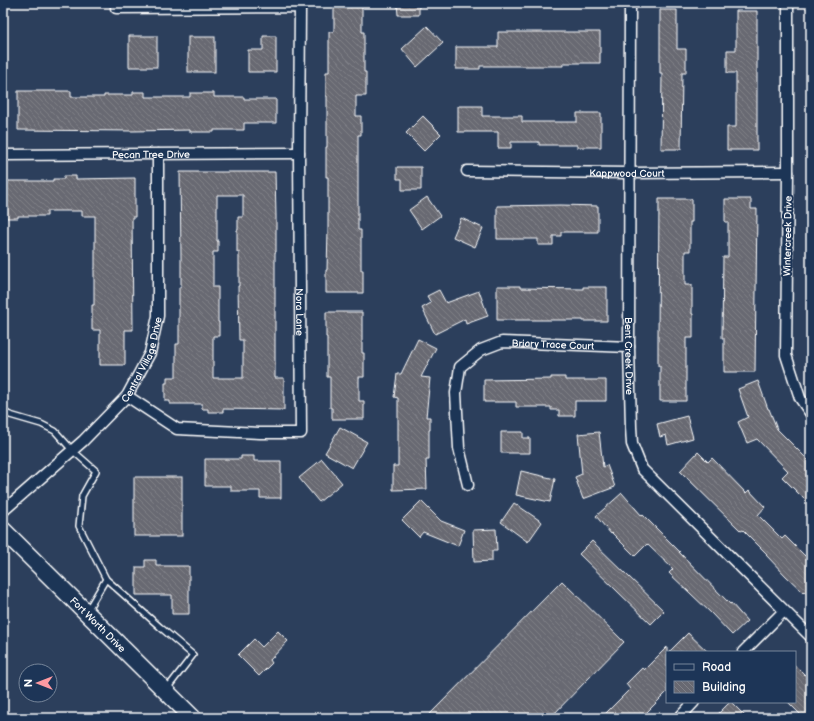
<svg xmlns="http://www.w3.org/2000/svg" width="814" height="721" font-family="'Balsamiq Sans',sans-serif">
<style>
.building{fill:url(#building-back-hatch);stroke:#fff;fill-rule:evenodd}
.lines{fill:none;stroke-linecap:round;stroke-linejoin:round}
.service-casing{stroke:#fff;stroke-width:8}
.minor-casing{stroke:#fff;stroke-width:13}
.primary-casing{stroke:#fff;stroke-width:19}
.service{stroke:#1d3557;stroke-width:5}
.minor{stroke:#1d3557;stroke-width:10}
.primary{stroke:#1d3557;stroke-width:16}
.labels{text-anchor:middle;stroke-width:4;stroke-linejoin:round;paint-order:stroke}
.street-label{font-size:10px;fill:#fff;stroke:#1d3557}
</style>
<defs>
<pattern id="building-back-hatch" width="6" height="6" patternUnits="userSpaceOnUse"><rect width="6" height="6" fill="#686972"/><path d="M-1 5l2 2M0 0l6 6M5-1l2 2" fill="none" stroke="#7f8087"/></pattern>
</defs>
<rect width="100%" height="100%" fill="#2c3f5c"/>
<filter id="ink" filterUnits="userSpaceOnUse"><feTurbulence type="fractalNoise" baseFrequency=".025" numOctaves="2"/><feDisplacementMap in="SourceGraphic" scale="8" xChannelSelector="R" yChannelSelector="G"/><feConvolveMatrix kernelMatrix="1 2 1 2 8 2 1 2 1" color-interpolation-filters="sRGB"/></filter>
<g filter="url(#ink)">
<g class="building">
<polygon points="334,3 362,3 362,32 364,32 364,72 366,72 366,96 356,96 356,116 361,116 361,135 358,135 358,230 361,230 361,270 363,270 363,293 326,293 326,270 327,270 328,230 328,177 326,177 326,147 327,147 327,96 326,96 326,72 329,72 329,32 334,32"/>
<polygon points="397,3 419,3 419,15 398,15"/>
<polygon points="660,10 677,10 677,49 686,49 686,73 682,73 681,149 661,149 662,73 660,73"/>
<polygon points="736,11 757,11 757,150 727,150 727,127 736,127 736,73 727,73 727,50 736,50"/>
<polygon points="427,26 443,43 417,67 402,49"/>
<polygon points="498,32 600,32 600,63 563,63 563,66 480,66 480,69 456,69 456,47 498,47"/>
<rect x="129" y="36" width="28" height="31"/>
<polygon points="263,36 276,36 276,72 248,72 248,50 263,50"/>
<rect x="188" y="37" width="27" height="35"/>
<polygon points="18,91 71,91 71,97 104,97 104,95 133,95 133,92 145,92 145,97 190,97 190,93 214,93 214,97 244,97 244,99 276,99 276,123 244,123 244,130 214,130 214,132 190,132 190,130 133,131 18,130"/>
<polygon points="458,106 482,106 482,116 522,116 522,122 577,122 577,113 601,113 601,147 577,147 577,145 539,145 539,142 511,142 511,148 498,148 498,132 458,132"/>
<polygon points="423,116 441,134 424,151 406,133"/>
<polygon points="397,167 421,167 421,190 402,190 402,179 397,179"/>
<path d="M180 172H275L276 216V252H275V378H284V410L223 409V412H208V409H202V404H170V401H165V383H167V377H176V344H179V287H181V258ZM217 195H243V217H238V230H237V252H239V286H238L239 340H243V378H213V336H219V322H218V287H213V252H218V241H217Z"/>
<polygon points="64,176 76,176 76,179 135,178 135,217 132,217 133,330 125,330 125,365 100,365 100,330 92,330 92,305 94,305 94,269 95,269 95,216 82,216 82,211 47,211 47,216 18,216 18,218 3,218 3,181 53,181 53,179 64,179"/>
<polygon points="427,197 440,216 422,229 409,210"/>
<polygon points="659,199 692,199 692,222 690,222 690,251 685,251 685,285 692,285 692,314 693,314 693,338 686,338 686,401 660,401 660,366 658,366 658,338"/>
<polygon points="725,199 751,199 751,209 757,209 755,372 724,372 724,338 722,338 723,257 728,257 728,222 725,222"/>
<polygon points="561,205 598,206 598,232 561,232 561,236 553,236 553,245 538,245 538,239 497,239 497,206"/>
<polygon points="461,218 483,228 475,247 453,237"/>
<polygon points="497,286 520,286 520,288 583,289 583,287 607,287 607,321 583,321 583,320 497,320"/>
<polygon points="439,290 446,303 479,291 488,316 466,324 465,319 435,334 422,308 431,303 427,296"/>
<polygon points="326,312 362,312 362,353 364,353 364,377 359,377 359,401 364,401 364,419 332,419 332,408 330,408 330,377 327,377 327,337 326,337"/>
<polygon points="418,339 436,348 421,377 430,378 426,417 430,417 430,430 429,430 429,460 426,460 427,489 393,490 393,466 398,466 398,398 394,397 397,374 401,374"/>
<polygon points="551,377 565,377 565,380 606,380 606,401 575,401 575,416 559,416 559,410 551,410 551,407 516,407 516,402 484,402 484,380 551,379"/>
<polygon points="758,381 768,409 769,409 777,429 811,463 811,506 782,477 788,471 757,439 747,443 738,422 748,417 738,389"/>
<polygon points="687,416 693,438 668,445 666,435 660,437 657,424"/>
<polygon points="340,427 367,442 352,468 325,453"/>
<polygon points="501,432 523,432 523,438 530,438 530,453 501,453"/>
<polygon points="599,432 603,467 607,465 615,487 583,499 575,477 582,474 578,434"/>
<polygon points="698,452 708,462 712,458 746,493 749,490 765,507 758,515 782,539 785,536 805,556 811,550 811,598 804,591 803,592 786,576 766,555 767,554 743,530 741,531 680,471"/>
<polygon points="241,456 254,456 254,461 281,461 281,498 260,498 260,491 231,491 231,486 205,486 205,459 241,459"/>
<polygon points="322,459 342,483 319,502 299,478"/>
<polygon points="521,471 555,479 550,502 516,495"/>
<rect x="134" y="477" width="48" height="59"/>
<polygon points="622,493 642,516 643,515 680,552 679,552 730,604 731,603 747,621 732,635 711,613 669,573 673,569 647,544 635,556 612,533 611,534 596,516"/>
<polygon points="421,501 441,521 464,530 458,546 423,532 419,537 402,520"/>
<polygon points="514,503 542,522 528,542 501,522"/>
<polygon points="496,529 497,551 492,551 492,561 474,562 473,530"/>
<polygon points="592,541 664,611 651,624 579,554"/>
<polygon points="145,560 156,560 156,566 189,566 189,614 172,614 172,595 136,595 136,567 145,567"/>
<polygon points="562,581 624,642 550,718 426,718"/>
<polygon points="278,631 288,641 270,660 272,663 259,676 238,655 254,639 262,647"/>
<polygon points="688,633 708,652 669,652"/>
<polygon points="667,647 667,692 641,718 601,718 630,689 626,684 642,668 644,670"/>
<polygon points="795,665 811,681 811,718 804,718 788,702 795,702"/>
<polygon points="730,702 731,702 747,718 714,718"/>
</g>
<g class="lines">
<defs>
<g id="service">
<polyline points="3,409 4,412 10,415 41,424 55,431 72,450 96,471 82,496 79,526 106,579"/>
<polyline points="87,611 106,579 160,627 193,655 166,690"/>
</g>
<g id="minor">
<path id="s1" d="M630 3 629 347 631 427 632 444 642 469 811 637"/>
<polyline points="788,3 788,172 786,355 800,398 811,414"/>
<path id="s2" d="M116 8 300 7 299 153 301 433H260L177 429 127 396"/>
<path id="s3" d="M3 155 299 153"/>
<path id="s4" d="M467 171 629 173 788 172"/>
<path id="s5" d="M468 485 459 448 456 393 460 367 481 350 502 342 629 347"/>
<path id="s6" d="M3 511 83 441 127 396 150 353 158 316V154"/>
<polyline points="743,652 784,611"/>
<polyline points="679,718 694,702"/>
</g>
<g id="primary">
<path id="s7" d="M3 530 193 718"/>
</g>
</defs>
<use href="#service" class="service-casing"/>
<use href="#minor" class="minor-casing"/>
<use href="#primary" class="primary-casing"/>
<use href="#service" class="service"/>
<use href="#minor" class="minor"/>
<use href="#primary" class="primary"/>
</g>
</g>
<g class="labels">
<g class="street-label">
<text dy="4" stroke="none"><textPath href="#s3" startOffset="148">Pecan Tree Drive</textPath></text>
<text dy="4" stroke="none"><textPath href="#s4" startOffset="160">Kappwood Court</textPath></text>
<text transform="translate(787 236) rotate(-89)" y="4">Wintercreek Drive</text>
<text dy="4" stroke="none"><textPath href="#s2" startOffset="489">Nora Lane</textPath></text>
<text dy="4" stroke="none"><textPath href="#s5" startOffset="220">Briary Trace Court</textPath></text>
<text dy="4" stroke="none"><textPath href="#s1" startOffset="353">Bent Creek Drive</textPath></text>
<text dy="4" stroke="none"><textPath href="#s6" startOffset="209">Central Village Drive</textPath></text>
<text dy="4" stroke="none"><textPath href="#s7" startOffset="134">Fort Worth Drive</textPath></text>
</g>
</g>
<rect width="814" height="721" fill="none" stroke="#1d3557" stroke-width="16"/>
<rect x="8" y="8" width="798" height="705" fill="none" stroke="#fff" stroke-width="1.5" filter="url(#ink)"/>
<rect x="666" y="651" width="130" height="52" fill="#1d3557" stroke="#77869a"/>
<rect x="674" y="664" width="20" height="6" fill="#1d3557" stroke="#77869a"/>
<text x="702" y="671" font-size="12" fill="#ffffff">Road</text>
<rect x="674" y="681" width="20" height="12" fill="url(#building-back-hatch)" stroke="#77869a"/>
<text x="702" y="691" font-size="12" fill="#ffffff">Building</text>
<g transform="translate(38 683) rotate(270)"><circle r="19" fill="#1d3557" stroke="#77869a"/>
<path d="M0-3L7 15L0 10L-7 15Z" fill="#ff9aa2"/>
<text y="-6" font-size="11" font-weight="bold" text-anchor="middle" fill="#ffffff">N</text>
</g>
</svg>
